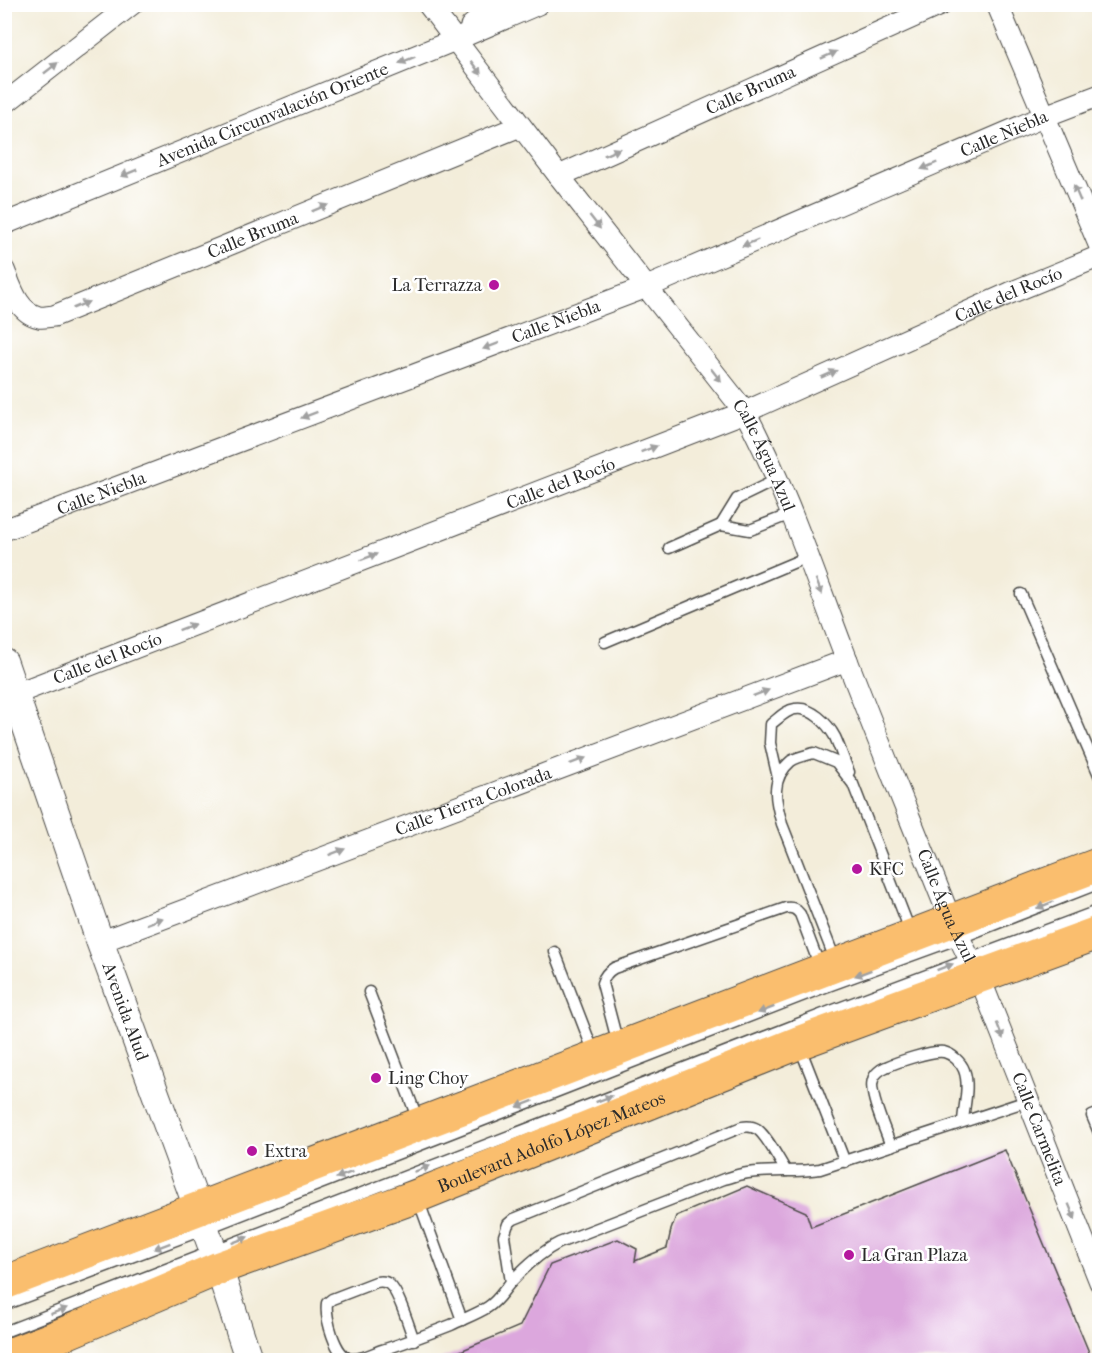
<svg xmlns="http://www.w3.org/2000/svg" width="1104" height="1365" font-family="'IM FELL French Canon',serif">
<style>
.building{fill:#dca7dd}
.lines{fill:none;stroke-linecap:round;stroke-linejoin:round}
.service-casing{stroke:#494845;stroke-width:13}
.minor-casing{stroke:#494845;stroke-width:23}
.tertiary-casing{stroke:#494845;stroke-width:29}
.primary-casing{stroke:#494845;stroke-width:35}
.service{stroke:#fff;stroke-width:10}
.minor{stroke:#fff;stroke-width:21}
.tertiary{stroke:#fff;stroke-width:27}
.primary{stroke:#fabe6e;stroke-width:33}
.oneway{fill:#a0a0a0}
.poi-dot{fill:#b5179e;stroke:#fff;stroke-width:2}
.labels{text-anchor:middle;stroke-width:5;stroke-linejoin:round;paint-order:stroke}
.street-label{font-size:18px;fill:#2b2b2b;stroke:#fff}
.poi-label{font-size:18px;fill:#2b2b2b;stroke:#fff;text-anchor:start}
</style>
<rect width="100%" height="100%" fill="#fff"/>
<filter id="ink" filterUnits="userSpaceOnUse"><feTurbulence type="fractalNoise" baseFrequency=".0167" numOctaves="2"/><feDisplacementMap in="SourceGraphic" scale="12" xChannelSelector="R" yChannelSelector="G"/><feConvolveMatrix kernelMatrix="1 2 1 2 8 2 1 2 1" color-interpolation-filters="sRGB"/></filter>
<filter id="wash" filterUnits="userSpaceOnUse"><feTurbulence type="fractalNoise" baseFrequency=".008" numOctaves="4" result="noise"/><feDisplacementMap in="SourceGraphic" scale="24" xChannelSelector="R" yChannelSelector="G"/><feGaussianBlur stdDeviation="1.35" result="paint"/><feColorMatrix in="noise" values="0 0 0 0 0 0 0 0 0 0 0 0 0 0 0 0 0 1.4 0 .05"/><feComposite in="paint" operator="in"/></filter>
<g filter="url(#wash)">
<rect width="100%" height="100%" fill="#f3edda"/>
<g id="blocks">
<polygon class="building" points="1005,1150 1091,1357 1083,1360 439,1360 520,1326 550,1265 618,1239 637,1249 635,1261 667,1248 671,1230 676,1216 747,1186 806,1212 811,1227"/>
</g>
</g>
<g filter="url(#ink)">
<use href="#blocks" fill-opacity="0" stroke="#494845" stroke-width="1.5"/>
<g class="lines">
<defs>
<g id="service">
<polyline points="778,479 737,499 721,525 750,530 791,514"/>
<polyline points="669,548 721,525"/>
<polyline points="1021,594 1100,777"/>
<polyline points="605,642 807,557"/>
<path d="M778 778 770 743 771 724C778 719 786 710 795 709 811 706 828 724 835 737 840 748 844 761 849 772"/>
<polyline points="555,952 594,1053"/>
<path d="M836 962 782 824C775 800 770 779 791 761 797 757 807 755 814 753L836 762 853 784 911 933"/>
<polyline points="369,992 418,1120"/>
<path d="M618 1044 602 983C604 976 607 972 614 968L786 908C793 907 796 909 800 914L820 967"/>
<polyline points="799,1045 845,1162"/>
<polyline points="1100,1113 1092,1116 1100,1135"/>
<path d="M891 1146C886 1132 868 1092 873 1080 874 1074 881 1069 886 1067 897 1062 932 1050 944 1052 952 1054 961 1062 964 1070 970 1085 964 1106 963 1121"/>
<polyline points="418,1199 462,1320"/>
<path d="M511 1282 504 1236 508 1224 514 1219 742 1127C747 1126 752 1126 757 1129 767 1136 779 1160 786 1171"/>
<polyline points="4,1305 205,1229 820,989 960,938 1100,883"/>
<polyline points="4,1332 831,1011 1100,910"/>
<path d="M414 1340C409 1327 399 1293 390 1285 386 1281 381 1281 376 1282L332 1299 327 1303C325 1317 335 1357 351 1359 361 1360 373 1353 382 1350 405 1343 428 1334 451 1325 463 1319 477 1314 488 1307 499 1300 504 1289 513 1280 527 1265 541 1252 559 1243L724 1179C730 1178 736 1175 742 1174 768 1169 795 1173 820 1169L1027 1101"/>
</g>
<g id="minor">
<path id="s1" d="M428 4 559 176 745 412C785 487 812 568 842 647 877 739 915 830 951 921 961 940 968 958 979 976L1100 1282"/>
<polyline points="997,4 1100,247"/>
<polyline points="471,26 497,4"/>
<polyline points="4,104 132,4"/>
<path id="s2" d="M559 176 942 4"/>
<path id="s3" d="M4 224 455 40 538 4"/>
<path id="s4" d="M4 270C11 287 18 313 39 317 43 318 50 316 54 316L520 126"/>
<path id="s5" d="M4 530 647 287 1045 116 1100 95"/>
<path id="s6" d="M15 694 745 412 1010 293 1100 256"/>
<path id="s7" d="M100 942 847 660"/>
</g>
<g id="tertiary">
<path id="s8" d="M4 662 100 942 213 1250 249 1360"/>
</g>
<g id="primary">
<polyline points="4,1283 1100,864"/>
<path id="s9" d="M4 1357 59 1336 219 1268 417 1196 798 1043 1100 932"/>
</g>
</defs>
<use href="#service" class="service-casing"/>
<use href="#minor" class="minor-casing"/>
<use href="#tertiary" class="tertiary-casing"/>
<use href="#primary" class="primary-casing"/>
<use href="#service" class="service"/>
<use href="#minor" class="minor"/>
<use href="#tertiary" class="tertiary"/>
<use href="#primary" class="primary"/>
</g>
<defs><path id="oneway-solid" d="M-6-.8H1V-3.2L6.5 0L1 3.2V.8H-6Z" transform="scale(1.5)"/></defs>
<g class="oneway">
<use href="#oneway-solid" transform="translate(829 55) rotate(-24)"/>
<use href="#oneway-solid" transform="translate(407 60) rotate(158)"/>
<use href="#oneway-solid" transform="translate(51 68) rotate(-38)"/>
<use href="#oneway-solid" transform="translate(476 68) rotate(53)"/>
<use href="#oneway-solid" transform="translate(612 152) rotate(-24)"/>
<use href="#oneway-solid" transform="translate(929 166) rotate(157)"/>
<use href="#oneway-solid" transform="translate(129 173) rotate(158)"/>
<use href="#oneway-solid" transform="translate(1077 193) rotate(-113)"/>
<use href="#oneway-solid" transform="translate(320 208) rotate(-22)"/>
<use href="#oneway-solid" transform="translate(595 222) rotate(52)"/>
<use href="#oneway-solid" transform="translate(750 243) rotate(157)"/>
<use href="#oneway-solid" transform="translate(81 305) rotate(-22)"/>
<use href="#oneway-solid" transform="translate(491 346) rotate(159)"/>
<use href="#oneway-solid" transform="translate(829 374) rotate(-24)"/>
<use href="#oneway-solid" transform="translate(716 375) rotate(52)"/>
<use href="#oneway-solid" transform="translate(309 415) rotate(159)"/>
<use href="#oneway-solid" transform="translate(649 449) rotate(-21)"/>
<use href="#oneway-solid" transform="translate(369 557) rotate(-21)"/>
<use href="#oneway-solid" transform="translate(819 587) rotate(69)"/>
<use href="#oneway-solid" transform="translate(187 627) rotate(-21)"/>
<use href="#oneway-solid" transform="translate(761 693) rotate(-21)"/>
<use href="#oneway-solid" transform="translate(578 761) rotate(-21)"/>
<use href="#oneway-solid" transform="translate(337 852) rotate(-21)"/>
<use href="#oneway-solid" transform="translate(1045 905) rotate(158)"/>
<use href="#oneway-solid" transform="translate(155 921) rotate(-21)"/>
<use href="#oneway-solid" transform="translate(945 967) rotate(-21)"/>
<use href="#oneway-solid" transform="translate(863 973) rotate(160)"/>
<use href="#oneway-solid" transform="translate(766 1010) rotate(159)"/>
<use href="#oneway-solid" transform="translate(1000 1031) rotate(69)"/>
<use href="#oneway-solid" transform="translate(604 1099) rotate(-21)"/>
<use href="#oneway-solid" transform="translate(525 1104) rotate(159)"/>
<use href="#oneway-solid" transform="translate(422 1169) rotate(-21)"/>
<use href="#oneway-solid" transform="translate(344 1175) rotate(159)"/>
<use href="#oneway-solid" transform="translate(1072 1212) rotate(68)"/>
<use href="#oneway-solid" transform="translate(240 1240) rotate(-21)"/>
<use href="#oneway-solid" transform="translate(162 1246) rotate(159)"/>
<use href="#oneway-solid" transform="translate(59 1311) rotate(-21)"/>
</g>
</g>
<g class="poi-dot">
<circle cx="494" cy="285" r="6"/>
<circle cx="857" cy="869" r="6"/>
<circle cx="376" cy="1078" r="6"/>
<circle cx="252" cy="1151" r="6"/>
<circle cx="849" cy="1255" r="6"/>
</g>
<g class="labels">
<g class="street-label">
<text dy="6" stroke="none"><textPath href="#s2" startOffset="210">Calle Bruma</textPath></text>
<text dy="6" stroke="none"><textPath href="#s3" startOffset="290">Avenida Circunvalación Oriente</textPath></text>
<text dy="6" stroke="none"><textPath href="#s5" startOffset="1076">Calle Niebla</textPath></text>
<text dy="6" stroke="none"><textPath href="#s4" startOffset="291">Calle Bruma</textPath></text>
<text dy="6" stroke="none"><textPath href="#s6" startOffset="1071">Calle del Rocío</textPath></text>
<text dy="6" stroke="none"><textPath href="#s5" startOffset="590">Calle Niebla</textPath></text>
<text dy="6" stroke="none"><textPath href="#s1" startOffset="564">Calle Água Azul</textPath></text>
<text dy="6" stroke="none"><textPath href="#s6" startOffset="585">Calle del Rocío</textPath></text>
<text dy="6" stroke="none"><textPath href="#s5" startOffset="104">Calle Niebla</textPath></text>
<text dy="6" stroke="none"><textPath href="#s6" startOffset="99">Calle del Rocío</textPath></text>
<text dy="6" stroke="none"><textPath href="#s7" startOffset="399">Calle Tierra Colorada</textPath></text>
<text dy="6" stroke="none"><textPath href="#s1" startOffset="1050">Calle Água Azul</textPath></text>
<text dy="6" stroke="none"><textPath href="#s8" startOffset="370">Avenida Alud</textPath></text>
<text dy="6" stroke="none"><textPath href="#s1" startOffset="1292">Calle Carmelita</textPath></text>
<text dy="6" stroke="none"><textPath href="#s9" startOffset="588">Boulevard Adolfo López Mateos</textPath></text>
</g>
<g class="poi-label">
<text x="482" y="291" text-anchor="end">La Terrazza</text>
<text x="869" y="875">KFC</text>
<text x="388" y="1084">Ling Choy</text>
<text x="264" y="1157">Extra</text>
<text x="861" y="1261">La Gran Plaza</text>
</g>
</g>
<rect width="1104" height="1365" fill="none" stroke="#fff" stroke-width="24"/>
</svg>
